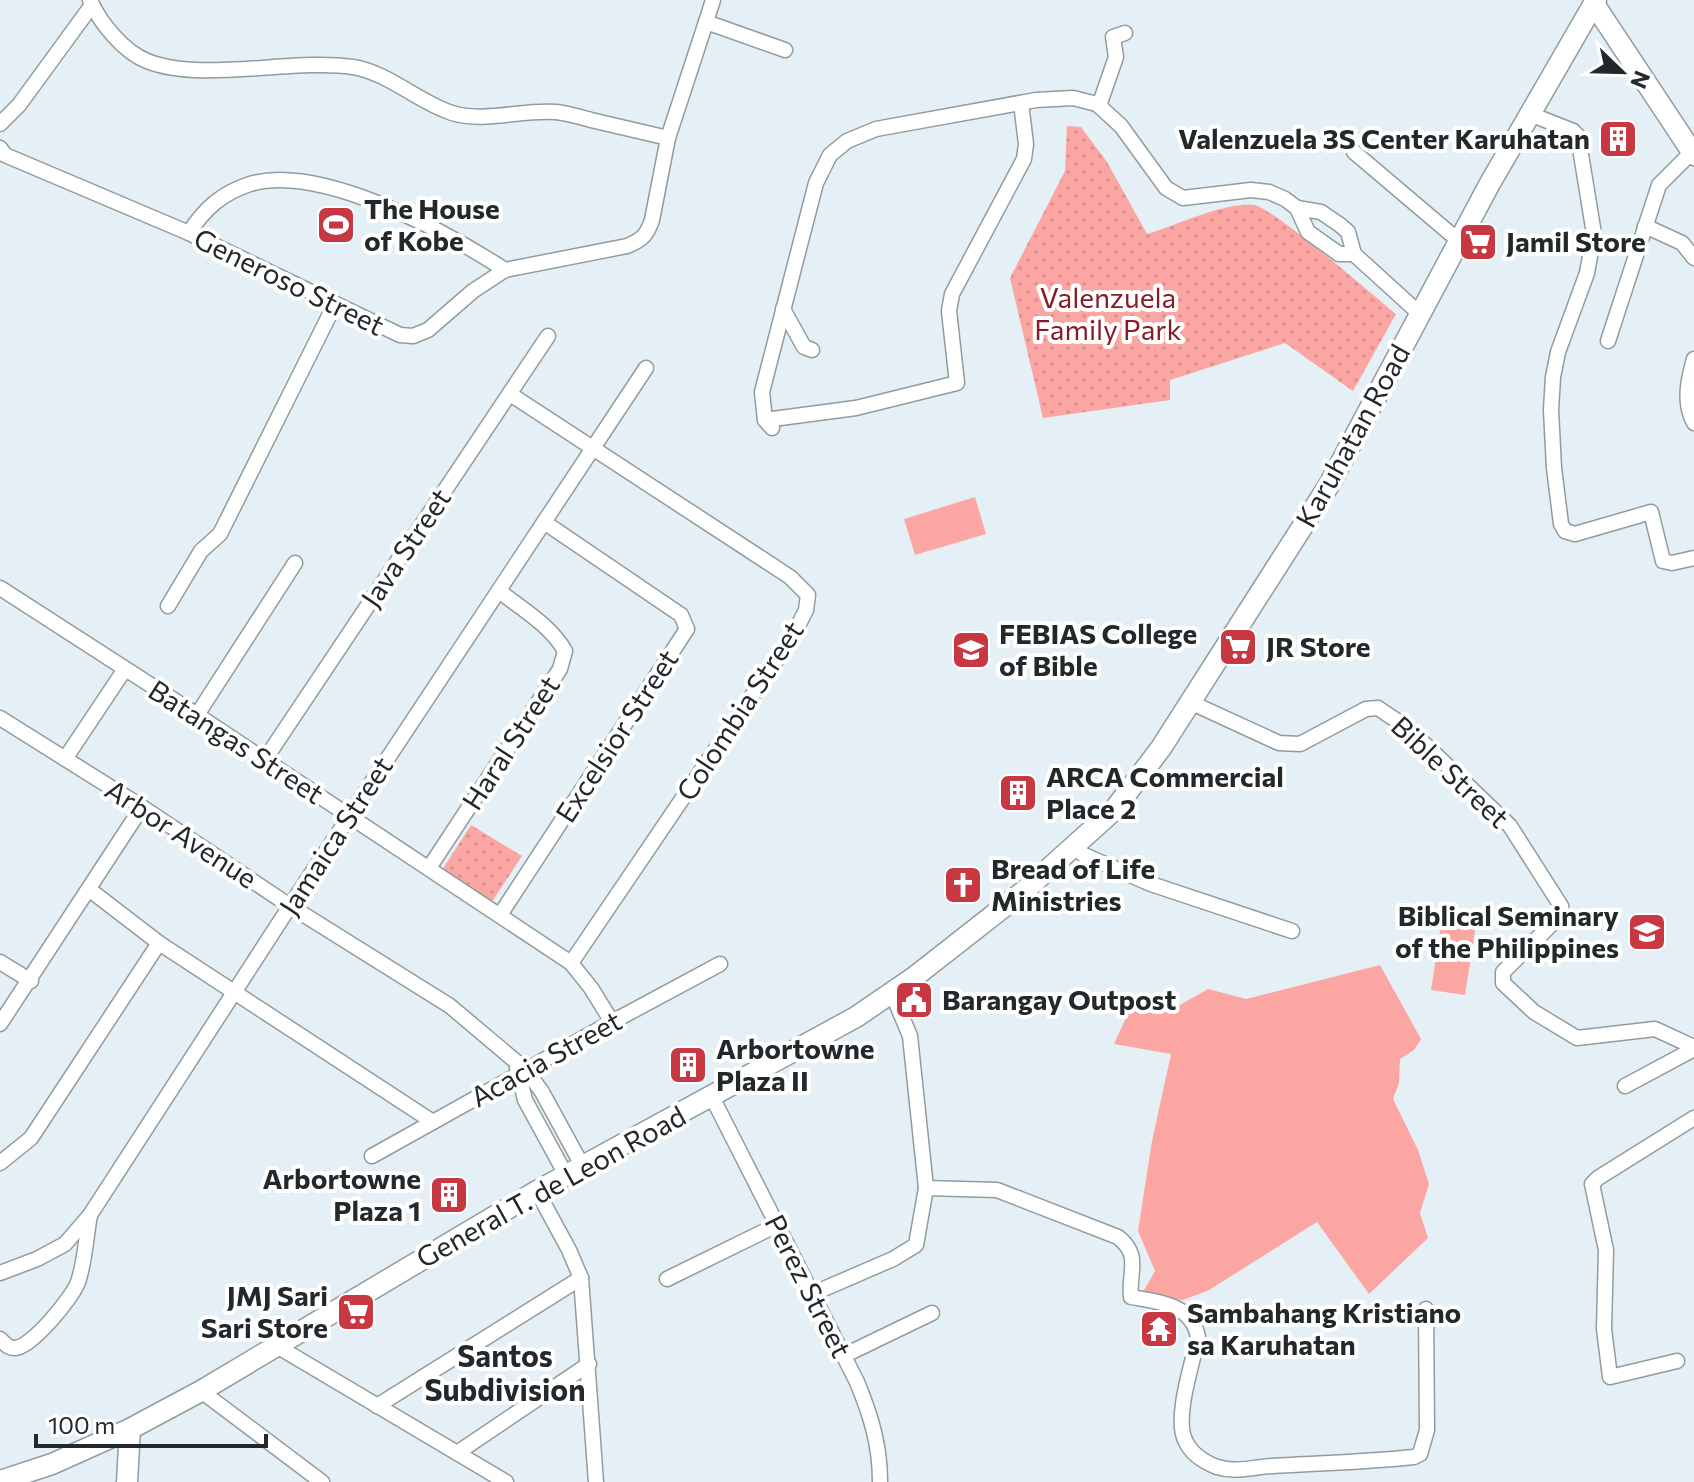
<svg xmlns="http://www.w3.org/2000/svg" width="1694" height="1482" font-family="Commissioner,sans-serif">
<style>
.grass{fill:#fca6a4}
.park{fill:url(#park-dots)}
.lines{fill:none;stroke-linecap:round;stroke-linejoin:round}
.street-casing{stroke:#919ca0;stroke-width:17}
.secondary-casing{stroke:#919ca0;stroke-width:23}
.street{stroke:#fff;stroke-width:14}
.secondary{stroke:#fff;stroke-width:20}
.labels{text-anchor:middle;stroke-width:8;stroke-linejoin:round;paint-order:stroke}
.poi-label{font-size:28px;font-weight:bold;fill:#23282a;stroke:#fff;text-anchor:start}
.street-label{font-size:28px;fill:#23282a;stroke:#fff}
.park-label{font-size:28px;fill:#861c26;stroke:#fff}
.neighbourhood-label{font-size:30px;font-weight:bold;fill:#23282a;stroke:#fff}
</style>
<defs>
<pattern id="park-dots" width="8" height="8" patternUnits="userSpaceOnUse" patternTransform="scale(2)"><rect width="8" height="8" fill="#fca6a4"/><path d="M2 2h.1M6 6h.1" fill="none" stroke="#d88f8d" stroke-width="1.8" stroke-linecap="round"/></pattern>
</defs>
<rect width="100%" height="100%" fill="#e4f0f5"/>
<g class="grass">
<polygon points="975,497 986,534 915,555 904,519"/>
<polygon points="1442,919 1476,924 1465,995 1431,990"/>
<polygon points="1380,965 1421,1039 1414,1050 1400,1059 1399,1083 1393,1099 1418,1150 1429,1184 1420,1213 1428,1238 1369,1294 1317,1222 1209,1290 1183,1300 1142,1294 1155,1271 1138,1231 1152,1141 1171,1054 1114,1044 1135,998 1180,1005 1208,989 1246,999"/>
</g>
<g class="park">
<path d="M1067 126 1081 127 1107 162 1147 234C1178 225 1223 202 1254 205 1272 207 1375 297 1396 314L1353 391 1285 343 1170 380V400L1043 418 1010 278 1065 171Z"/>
<polygon points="471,825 522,856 491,903 442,870"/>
</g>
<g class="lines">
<defs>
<g id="street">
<path d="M90 0C100 23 124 52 147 61 202 83 292 58 353 67 389 73 418 102 452 113 484 123 523 109 556 112 567 113 580 117 591 120 617 126 643 132 668 138"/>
<polyline points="706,22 713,0"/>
<polyline points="1099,106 1116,57 1113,37 1125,33"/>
<polyline points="1530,114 1573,131 1578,136 1594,234 1587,273 1558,352 1553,377 1551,410 1554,468 1561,524 1565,531 1575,534 1651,512 1663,561 1672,563 1694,558"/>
<polyline points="0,124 19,105 92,5"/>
<path d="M0 148 5 155 189 233 400 335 413 336 428 330 473 291 505 270 627 246C642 240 647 235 652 220L668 138 706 22 785 50"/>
<polyline points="1354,152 1459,241"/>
<polyline points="1297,208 1321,212 1340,225 1348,232 1354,254 1420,314"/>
<polyline points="1645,226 1682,243 1694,258"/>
<path d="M189 233C204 209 222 193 250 184 320 163 447 232 505 270"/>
<polyline points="783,309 804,347 812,350"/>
<polyline points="1608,341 1659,185 1692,152"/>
<path d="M1694 359C1688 380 1683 403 1694 423"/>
<polyline points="510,394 790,577 808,595 806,610 794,634 571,963"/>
<polyline points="765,420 856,408 957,383 949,311 952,294 1024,159 1026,144 1021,103"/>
<polyline points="772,428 765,420 762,392 816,183 830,155 847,141 876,129 1036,100 1073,98 1097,104 1121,126 1166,188 1183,198 1251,190 1269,192 1285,199 1297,208 1308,232 1325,244 1339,254 1354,254"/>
<polyline points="0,588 197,715 571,963 591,988 612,1022"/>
<polyline points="168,606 201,551 220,534 335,304"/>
<polyline points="1192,703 1279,743 1300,744 1366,709 1378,708 1409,729 1510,826 1561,906 1562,912 1558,918 1503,972 1503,983 1534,1012 1577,1038 1655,1029 1694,1047"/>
<polyline points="197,715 295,563"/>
<polyline points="0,718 142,807 290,906 450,1006 526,1070 542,1092 583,1167"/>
<polyline points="65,759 125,669"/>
<polyline points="264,761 548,336"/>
<polyline points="1073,846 1084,855 1151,884 1292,931"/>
<path d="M429 868 560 669 565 651C551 626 522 609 499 591"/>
<polyline points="90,890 159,943 433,1122"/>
<polyline points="500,915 687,629 681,615 544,522"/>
<polyline points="0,962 31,981"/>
<path d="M892 993 910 1036 926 1188 997 1190 1118 1237C1142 1256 1128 1272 1131 1297 1159 1302 1192 1304 1198 1337 1193 1362 1174 1417 1185 1440 1191 1454 1204 1462 1217 1467 1237 1473 1253 1467 1272 1466 1320 1463 1367 1462 1414 1457L1420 1454 1427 1430 1426 1309"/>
<polyline points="0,1024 142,807"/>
<polyline points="517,1068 525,1100 566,1175"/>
<polyline points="1625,1086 1694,1049"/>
<path d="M712 1097 857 1382C871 1416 880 1445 880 1482"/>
<polyline points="372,1156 612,1022 720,964"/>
<polyline points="0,1163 31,1138 159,943"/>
<polyline points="537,1191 569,1250 581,1278 596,1482"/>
<polyline points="0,1273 37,1259 65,1244 90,1215 290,906 646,368"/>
<polyline points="667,1279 777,1225"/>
<polyline points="812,1294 893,1259 916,1245 926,1188"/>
<path d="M0 1339C5 1344 8 1348 15 1348 31 1348 73 1297 78 1282 85 1262 86 1237 90 1215"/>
<polyline points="275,1345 506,1482"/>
<polyline points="843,1356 932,1313"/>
<polyline points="1677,1361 1610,1377 1604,1329 1606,1250 1592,1184 1598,1178 1694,1118"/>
<polyline points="201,1391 322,1482"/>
<polyline points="377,1406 581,1278"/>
<polyline points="457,1453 589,1364"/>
</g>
<g id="secondary">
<polyline points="1594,4 1694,155"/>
<polyline points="0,1481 52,1464 130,1429 201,1391 537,1191 856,1017 913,978 1024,891 1114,810 1161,748 1329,485 1489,185 1596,0"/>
<polyline points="127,1482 130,1429"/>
</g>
</defs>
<use href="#street" class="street-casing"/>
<use href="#secondary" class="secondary-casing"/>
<use href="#street" class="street"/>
<use href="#secondary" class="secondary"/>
</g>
<defs>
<symbol id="building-square" viewBox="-11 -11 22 22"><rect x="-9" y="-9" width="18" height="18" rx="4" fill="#c83842" stroke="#fff"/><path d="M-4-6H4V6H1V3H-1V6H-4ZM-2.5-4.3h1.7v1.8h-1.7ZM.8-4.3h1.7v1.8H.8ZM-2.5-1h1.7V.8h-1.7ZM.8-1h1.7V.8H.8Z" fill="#fff"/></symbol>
<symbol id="stadium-square" viewBox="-11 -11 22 22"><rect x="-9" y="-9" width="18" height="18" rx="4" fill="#c83842" stroke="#fff"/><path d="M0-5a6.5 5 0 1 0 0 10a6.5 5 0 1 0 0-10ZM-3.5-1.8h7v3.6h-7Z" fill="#fff"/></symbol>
<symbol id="supermarket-square" viewBox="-11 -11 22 22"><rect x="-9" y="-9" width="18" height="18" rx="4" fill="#c83842" stroke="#fff"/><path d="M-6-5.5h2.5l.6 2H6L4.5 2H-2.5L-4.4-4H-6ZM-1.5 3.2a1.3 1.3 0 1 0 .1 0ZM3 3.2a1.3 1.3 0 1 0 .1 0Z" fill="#fff"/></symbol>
<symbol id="university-square" viewBox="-11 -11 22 22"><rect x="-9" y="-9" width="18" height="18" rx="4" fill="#c83842" stroke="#fff"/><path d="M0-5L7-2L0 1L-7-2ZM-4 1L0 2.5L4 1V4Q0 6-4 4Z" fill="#fff"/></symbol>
<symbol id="church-square" viewBox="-11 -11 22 22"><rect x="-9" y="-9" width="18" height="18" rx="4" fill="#c83842" stroke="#fff"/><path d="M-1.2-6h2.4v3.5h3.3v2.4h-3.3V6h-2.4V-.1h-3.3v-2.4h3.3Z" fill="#fff"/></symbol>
<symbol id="civic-square" viewBox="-11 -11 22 22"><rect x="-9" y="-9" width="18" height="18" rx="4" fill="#c83842" stroke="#fff"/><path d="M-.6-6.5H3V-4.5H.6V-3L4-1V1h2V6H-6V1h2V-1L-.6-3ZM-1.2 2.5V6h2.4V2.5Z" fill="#fff"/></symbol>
<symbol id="temple-square" viewBox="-11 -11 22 22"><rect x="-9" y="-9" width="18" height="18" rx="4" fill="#c83842" stroke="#fff"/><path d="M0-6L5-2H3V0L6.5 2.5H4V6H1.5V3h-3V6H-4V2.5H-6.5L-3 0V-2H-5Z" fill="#fff"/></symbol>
</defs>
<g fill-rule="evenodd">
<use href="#building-square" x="1596" y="117" width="44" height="44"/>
<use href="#stadium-square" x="314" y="203" width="44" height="44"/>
<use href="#supermarket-square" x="1456" y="220" width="44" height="44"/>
<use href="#supermarket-square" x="1216" y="625" width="44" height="44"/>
<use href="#university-square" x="949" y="628" width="44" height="44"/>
<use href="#building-square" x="996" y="771" width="44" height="44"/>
<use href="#church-square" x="941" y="863" width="44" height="44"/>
<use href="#university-square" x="1625" y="910" width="44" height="44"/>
<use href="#civic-square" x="892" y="978" width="44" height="44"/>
<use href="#building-square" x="666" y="1043" width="44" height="44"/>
<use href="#building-square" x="427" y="1173" width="44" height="44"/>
<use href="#supermarket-square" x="334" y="1290" width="44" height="44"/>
<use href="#temple-square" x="1137" y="1307" width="44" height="44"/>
</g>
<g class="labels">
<g class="poi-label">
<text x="1590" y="149" text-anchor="end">Valenzuela 3S Center Karuhatan</text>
<text x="364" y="219">The House<tspan x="364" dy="32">of Kobe</tspan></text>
<text x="1506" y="252">Jamil Store</text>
<text x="999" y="644">FEBIAS College<tspan x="999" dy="32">of Bible</tspan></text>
<text x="1266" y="657">JR Store</text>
<text x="1046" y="787">ARCA Commercial<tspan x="1046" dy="32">Place 2</tspan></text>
<text x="991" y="879">Bread of Life<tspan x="991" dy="32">Ministries</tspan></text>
<text x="1619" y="926" text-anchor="end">Biblical Seminary<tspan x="1619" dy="32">of the Philippines</tspan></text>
<text x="942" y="1010">Barangay Outpost</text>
<text x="716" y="1059">Arbortowne<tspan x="716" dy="32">Plaza II</tspan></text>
<text x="421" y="1189" text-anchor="end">Arbortowne<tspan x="421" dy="32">Plaza 1</tspan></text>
<text x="328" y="1306" text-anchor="end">JMJ Sari<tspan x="328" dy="32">Sari Store</tspan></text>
<text x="1187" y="1323">Sambahang Kristiano<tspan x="1187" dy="32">sa Karuhatan</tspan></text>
</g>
<g class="street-label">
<text transform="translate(289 282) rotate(26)" y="10">Generoso Street</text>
<text transform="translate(1353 436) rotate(-61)" y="10">Karuhatan Road</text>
<text transform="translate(406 548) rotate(-56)" y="10">Java Street</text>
<text transform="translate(740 711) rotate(-57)" y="10">Colombia Street</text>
<text transform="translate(617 736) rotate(-57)" y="10">Excelsior Street</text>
<text transform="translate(236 742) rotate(33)" y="10">Batangas Street</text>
<text transform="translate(511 743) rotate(-57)" y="10">Haral Street</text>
<text transform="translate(1450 772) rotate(43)" y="10">Bible Street</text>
<text transform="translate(181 834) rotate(33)" y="10">Arbor Avenue</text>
<text transform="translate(336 836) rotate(-57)" y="10">Jamaica Street</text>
<text transform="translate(546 1059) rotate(-29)" y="10">Acacia Street</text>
<text transform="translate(551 1187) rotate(-29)" y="10">General T. de Leon Road</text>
<text transform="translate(808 1286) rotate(63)" y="10">Perez Street</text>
</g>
<g class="park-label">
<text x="1108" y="308">Valenzuela<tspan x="1108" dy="32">Family Park</tspan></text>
</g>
<g class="neighbourhood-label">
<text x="505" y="1367">Santos<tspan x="505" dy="34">Subdivision</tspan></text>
</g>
</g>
<g transform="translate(1622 72) rotate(113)" stroke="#ffffff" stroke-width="6" paint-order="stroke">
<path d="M0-6L14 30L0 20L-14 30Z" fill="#23282a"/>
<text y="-12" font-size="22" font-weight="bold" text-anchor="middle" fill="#23282a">N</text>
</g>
<path d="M36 1434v12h230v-12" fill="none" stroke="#23282a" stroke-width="4"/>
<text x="48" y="1434" font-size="24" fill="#23282a" stroke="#ffffff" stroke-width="6" paint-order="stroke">100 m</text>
</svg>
